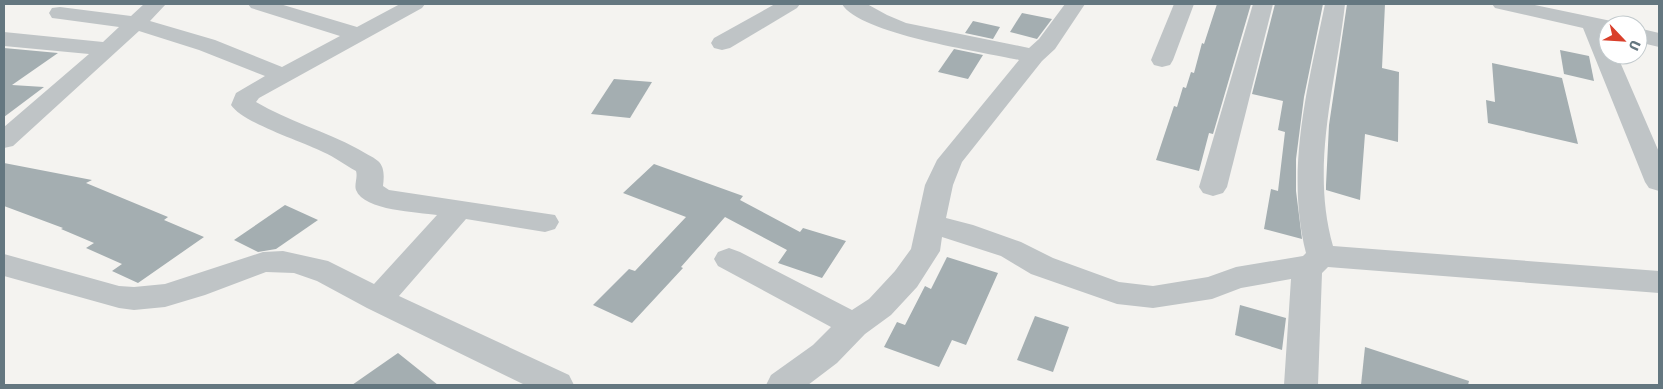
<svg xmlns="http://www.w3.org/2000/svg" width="1663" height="389" font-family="'Fira Sans',sans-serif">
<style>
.building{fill:#a4aeb1}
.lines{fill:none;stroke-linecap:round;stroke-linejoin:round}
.minor{fill:#bfc4c6;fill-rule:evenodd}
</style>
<rect width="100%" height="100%" fill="#f4f3f0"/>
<g class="building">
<polygon points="1217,4 1251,4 1213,134 1209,133 1199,171 1156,160 1174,106 1177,107 1183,87 1186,88 1191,72 1194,73 1202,43 1204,44"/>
<polygon points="1275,4 1323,4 1304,97 1296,159 1296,191 1302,239 1264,229 1271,189 1278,191 1285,132 1278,130 1283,101 1252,94"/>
<polygon points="1347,4 1385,4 1382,68 1399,72 1398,142 1365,134 1360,200 1326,190 1326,185 1329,125"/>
<polygon points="1022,13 1052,19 1037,39 1010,32"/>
<polygon points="973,21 1000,27 993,39 965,33"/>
<polygon points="4,48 58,53 12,85 44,87 4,117"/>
<polygon points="954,49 983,55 968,79 938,72"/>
<polygon points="1560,50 1589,56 1594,81 1564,74"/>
<polygon points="1492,63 1562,78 1578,144 1488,123 1486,100 1495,102"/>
<polygon points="614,79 652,82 630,118 591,114"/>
<polygon points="4,163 92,180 86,183 168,217 164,220 204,237 138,283 112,271 122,264 86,248 94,243 61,229 63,228 4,206"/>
<polygon points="654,164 743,196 740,200 800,232 803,228 846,241 822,278 778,263 787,250 725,217 681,267 683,268 632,323 593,305 629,269 635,271 686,217 623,193"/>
<polygon points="285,205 318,220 276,249 258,252 234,240"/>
<polygon points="947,257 998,273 966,345 952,340 939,367 884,347 897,322 905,325 925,286 931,289"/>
<polygon points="1240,305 1286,318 1282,350 1235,335"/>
<polygon points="1035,316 1069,327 1053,372 1017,360"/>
<polygon points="1365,347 1469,381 1468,385 1361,385"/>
<polygon points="398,353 438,385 352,385"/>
</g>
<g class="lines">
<g class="minor">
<path d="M144 4H166L150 21 215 40 282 67 340 36 251 8 248 4H280L357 27 400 4H425L422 8 259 98 256 102C288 121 325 131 358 149 364 153 372 156 378 161 385 167 384 178 383 186L389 190 555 215 559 222 555 229 545 232 466 219 399 296 569 375 574 385H525L367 308 317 281 294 273 266 272 205 295 165 307 134 310 119 308 4 276V254L119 286 134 287 165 284 263 252 283 251 328 261 374 284 437 215C418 212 364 211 356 190 354 185 358 177 356 171 345 165 335 157 323 152 301 141 243 123 231 105L236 93 265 76 199 50 139 31 13 146 4 148V127L89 54 4 46V32L103 42 119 27 60 19 52 18 49 13 52 8 60 7 131 16Z"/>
<polygon points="775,4 800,4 797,8 730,48 722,50 714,48 711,43 714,38"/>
<path d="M842 4H867L887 15 906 23 1029 48 1039 39 1065 4H1085L1055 49 1042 61 962 162 953 185 946 218 973 225 1021 242 1053 258 1119 282 1153 286 1208 277 1236 267 1303 256 1306 253C1285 170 1308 86 1325 4H1345C1336 85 1310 165 1333 246L1659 271V293L1328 267 1322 273 1318 385H1284L1291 279 1241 288 1212 299 1153 308 1117 304 1031 274 1001 256 942 237 940 251 917 287 891 315 865 334 837 363 808 385H766L771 375 813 345 831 327 718 266 714 259 718 252 729 248 740 252 852 310 869 299 895 271 911 249 925 185 937 160 1019 60C983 52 859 34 842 4Z"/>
<polygon points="1174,4 1194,4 1173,60 1170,65 1162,67 1154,65 1151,60"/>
<polygon points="1253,4 1273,4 1227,187 1223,193 1213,196 1203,193 1199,187"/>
<polygon points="1492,4 1530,4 1616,22 1617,25 1608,25 1608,55 1617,55 1659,152 1659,191 1649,188 1645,182 1583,28 1495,8"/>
<polygon points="1638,28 1659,33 1659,47 1638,42"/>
</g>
</g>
<rect width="1663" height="389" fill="none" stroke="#647780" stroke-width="10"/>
<g transform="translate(1623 40) rotate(115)"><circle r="24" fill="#ffffff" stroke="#c1c9cc"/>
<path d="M0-4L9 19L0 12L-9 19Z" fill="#d93f2b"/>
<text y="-8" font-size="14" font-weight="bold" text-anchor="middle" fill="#647780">U</text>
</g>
</svg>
